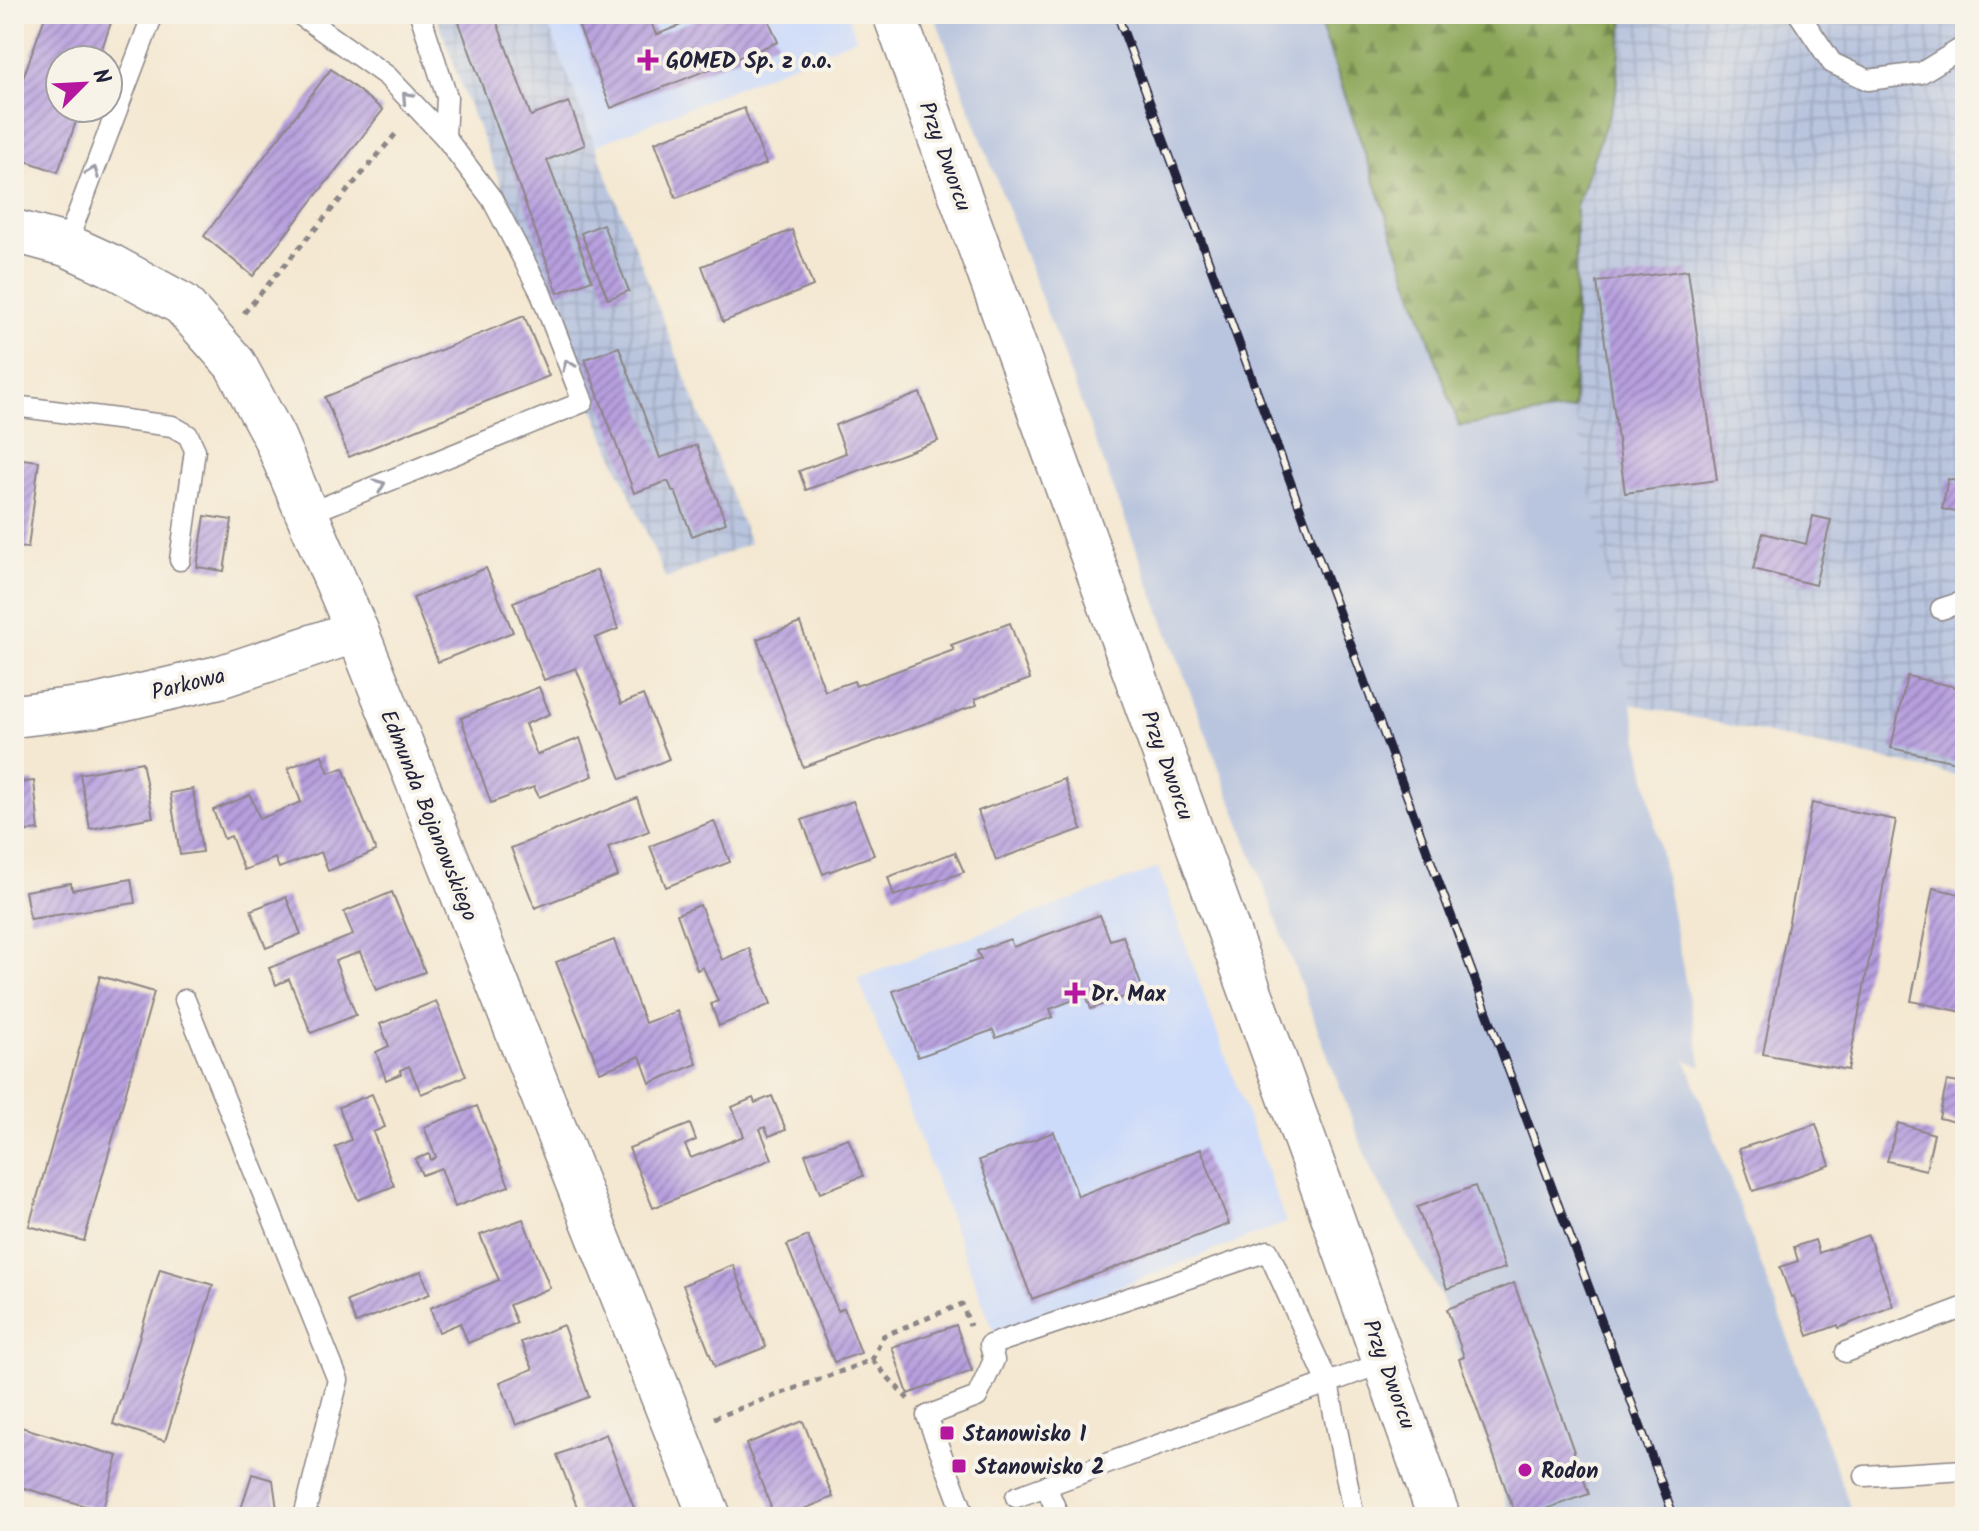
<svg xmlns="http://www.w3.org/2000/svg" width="1979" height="1531" font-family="Kalam,sans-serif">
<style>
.built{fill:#cddbfa}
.industrial{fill:url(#industrial-grid)}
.railway{fill:#b9c5de}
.forest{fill:url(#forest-firs);stroke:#56644a;stroke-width:2}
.building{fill:url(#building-hatch)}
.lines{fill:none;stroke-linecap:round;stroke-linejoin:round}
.lane-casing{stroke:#8b8586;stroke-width:23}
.street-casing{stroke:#8b8586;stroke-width:45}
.path{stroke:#8b8586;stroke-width:5;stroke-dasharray:6 6;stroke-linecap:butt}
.lane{stroke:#fff;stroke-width:20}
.street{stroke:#fff;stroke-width:42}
.rail-casing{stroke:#22223b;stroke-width:9}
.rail{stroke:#f7f3e8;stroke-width:6;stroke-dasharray:18;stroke-linecap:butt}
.oneway{stroke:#9c9ca7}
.poi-dot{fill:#b5179e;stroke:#f7f3e8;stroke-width:3}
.labels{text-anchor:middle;stroke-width:8;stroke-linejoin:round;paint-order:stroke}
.poi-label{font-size:22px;font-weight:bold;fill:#22223b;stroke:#f7f3e8;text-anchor:start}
.street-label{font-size:22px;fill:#22223b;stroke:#f7f3e8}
</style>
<defs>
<pattern id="industrial-grid" width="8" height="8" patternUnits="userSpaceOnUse" patternTransform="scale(2)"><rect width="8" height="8" fill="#b9c5de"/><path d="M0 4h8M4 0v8" fill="none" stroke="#9fa9bf"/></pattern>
<pattern id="forest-firs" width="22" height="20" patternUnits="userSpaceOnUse" patternTransform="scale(2)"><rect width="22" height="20" fill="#8ba658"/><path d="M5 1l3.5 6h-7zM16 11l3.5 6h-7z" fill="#71874a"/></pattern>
<pattern id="building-hatch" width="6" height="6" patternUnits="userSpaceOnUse" patternTransform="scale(2)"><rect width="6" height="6" fill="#b79fde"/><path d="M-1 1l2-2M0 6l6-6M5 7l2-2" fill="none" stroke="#9481b5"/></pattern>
</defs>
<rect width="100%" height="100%" fill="#f7f3e8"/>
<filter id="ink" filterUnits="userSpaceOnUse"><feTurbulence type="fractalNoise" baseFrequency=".0125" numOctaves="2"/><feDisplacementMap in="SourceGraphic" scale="16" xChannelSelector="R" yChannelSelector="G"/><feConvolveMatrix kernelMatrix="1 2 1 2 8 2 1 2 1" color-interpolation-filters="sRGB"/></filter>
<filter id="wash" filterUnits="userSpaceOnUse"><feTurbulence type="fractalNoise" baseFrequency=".006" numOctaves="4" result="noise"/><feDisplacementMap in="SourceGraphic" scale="32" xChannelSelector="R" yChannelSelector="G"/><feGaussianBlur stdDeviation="1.8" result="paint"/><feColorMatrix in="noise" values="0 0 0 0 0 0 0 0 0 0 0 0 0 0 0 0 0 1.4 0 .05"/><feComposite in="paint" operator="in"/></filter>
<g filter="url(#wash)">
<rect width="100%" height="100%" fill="#f4e8d2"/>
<g class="built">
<polygon points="544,14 847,14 856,38 595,146"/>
<polygon points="1158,868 1286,1223 995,1334 858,978"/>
</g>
<g class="industrial">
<polygon points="436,14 544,14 750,543 666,579 585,389 465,96"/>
<polygon points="1477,14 1965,14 1965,777 1632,704 1519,144"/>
</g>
<polygon class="railway" points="934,14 1477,14 1519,144 1592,498 1702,1067 1686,1060 1854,1517 1511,1517 1441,1297 1370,1167"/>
<polygon class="forest" points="1317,14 1624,14 1615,98 1576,206 1574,409 1459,426"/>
<g id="blocks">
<g class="building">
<polygon points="46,14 114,14 98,60 60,60 60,108 81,108 58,172 14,157 14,103"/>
<polygon points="456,14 494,14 531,116 569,102 585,145 547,160 592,280 558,293"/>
<polygon points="574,14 648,14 656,35 708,14 766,14 778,42 611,108"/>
<polygon points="331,69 383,110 253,276 204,236"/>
<polygon points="744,108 766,164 676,198 655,142"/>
<polygon points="603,224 629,291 608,299 581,233"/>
<polygon points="792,230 813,286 723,322 702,266"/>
<polygon points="1688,270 1717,480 1625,493 1597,282"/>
<polygon points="524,316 549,376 349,457 325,397"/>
<polygon points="619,347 660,458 697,445 726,523 692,536 675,491 673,492 668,481 634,493 585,359"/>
<polygon points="920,393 938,441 806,490 799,471 846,453 835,425"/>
<polygon points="14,458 39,461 28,548 14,547"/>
<polygon points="1948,479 1965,483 1965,514 1942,509"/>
<polygon points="205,516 232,520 224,571 197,567"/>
<polygon points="1813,516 1831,520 1815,585 1753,569 1763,533 1806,544"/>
<polygon points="486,568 513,632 438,662 413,598"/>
<polygon points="597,570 618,629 595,638 621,704 643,695 669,759 621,779 576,668 544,680 513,602"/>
<polygon points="800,623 825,691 854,681 856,686 954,650 951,645 1010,623 1030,679 975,699 977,705 803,767 757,639"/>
<polygon points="1907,676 1965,689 1965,764 1891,748"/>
<polygon points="539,687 550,714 525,724 537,755 580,738 593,776 539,797 534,787 491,803 461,718"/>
<polygon points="322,755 329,773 343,768 376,851 328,871 321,852 279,868 275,858 244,870 231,836 224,839 213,810 250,795 260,819 301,802 288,768"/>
<polygon points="142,762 153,817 90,829 80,774"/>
<polygon points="1064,779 1082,829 996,860 978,811"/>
<polygon points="34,781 39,830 14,832 14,783"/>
<polygon points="193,789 202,852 180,855 170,793"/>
<polygon points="637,798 649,831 608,847 618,876 535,908 511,848"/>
<polygon points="853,801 874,855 823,874 802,820"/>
<polygon points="1812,803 1896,820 1848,1070 1763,1054"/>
<polygon points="714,821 730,862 666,887 650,846"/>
<polygon points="955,852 964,872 894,896 888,877"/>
<polygon points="131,879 135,903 30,919 25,891 71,883 72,890"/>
<polygon points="1933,888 1965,895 1965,1001 1963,1012 1911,1001"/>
<polygon points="392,892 425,972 376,990 360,952 335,961 356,1015 311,1033 289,979 276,985 269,968 353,935 344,912"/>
<polygon points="286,897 301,934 266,948 251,910"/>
<polygon points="700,905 722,960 749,948 771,1004 719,1026 711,1004 718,1001 703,967 697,970 677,914"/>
<polygon points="1100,915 1110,940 1123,936 1143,990 1091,1009 1086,995 1050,1009 1053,1017 996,1038 993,1030 918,1057 893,991 981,959 977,951 1010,939 1013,947"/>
<polygon points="614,940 645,1023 677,1011 697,1064 650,1083 640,1056 600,1072 556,962"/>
<polygon points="100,976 154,992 84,1241 29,1226"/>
<polygon points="436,1001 466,1076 421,1094 409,1066 400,1070 401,1074 386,1080 376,1052 389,1046 380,1024"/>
<polygon points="1947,1081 1965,1084 1964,1124 1939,1118"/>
<polygon points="372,1094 385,1127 373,1132 394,1186 358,1200 335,1147 351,1140 339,1107"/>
<polygon points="772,1096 786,1130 769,1136 765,1127 760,1129 772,1159 653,1208 629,1148 690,1124 696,1140 685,1145 691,1158 744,1136 732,1107 753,1098 755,1103"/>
<polygon points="477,1106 509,1186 455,1207 441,1168 422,1175 415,1159 429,1154 431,1160 436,1157 424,1127"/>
<polygon points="1898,1123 1934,1134 1926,1170 1887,1161"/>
<polygon points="1816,1124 1830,1165 1753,1191 1739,1149"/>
<polygon points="1054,1132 1078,1196 1201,1149 1229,1224 1032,1299 979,1160"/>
<polygon points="848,1138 863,1176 820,1193 805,1154"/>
<polygon points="1475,1186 1505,1268 1447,1289 1417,1207"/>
<polygon points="523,1219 550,1288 509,1305 517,1323 468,1343 460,1323 439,1332 430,1308 499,1280 480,1235"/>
<polygon points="1868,1235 1893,1306 1839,1328 1838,1325 1808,1336 1794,1296 1791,1297 1780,1267 1798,1261 1794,1247 1815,1240 1819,1253"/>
<polygon points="808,1236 838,1311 844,1308 861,1353 834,1362 787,1245"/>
<polygon points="733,1265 766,1347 715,1367 683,1285"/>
<polygon points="160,1269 213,1285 165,1441 113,1424"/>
<polygon points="421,1271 430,1294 356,1323 347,1301"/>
<polygon points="1514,1283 1589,1494 1523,1517 1516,1517 1459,1359 1464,1357 1447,1309"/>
<polygon points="563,1325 589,1397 516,1425 500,1382 533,1369 521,1342"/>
<polygon points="956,1325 972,1371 908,1394 892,1347"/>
<polygon points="803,1421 833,1497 785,1517 775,1517 746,1444"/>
<polygon points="14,1425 118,1456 102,1511 14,1485"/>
<polygon points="606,1434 637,1516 633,1517 581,1517 557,1455"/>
<polygon points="252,1474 273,1480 278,1517 267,1517 241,1509"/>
</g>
</g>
</g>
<g filter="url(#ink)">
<use href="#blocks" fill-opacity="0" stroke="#8b8586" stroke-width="2"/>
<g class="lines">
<defs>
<g id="lane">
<polyline points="299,14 387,76 445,137 492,199 540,291 583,402 307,514"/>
<polyline points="420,14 447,97 445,137"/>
<polyline points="1799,14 1832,63 1868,80 1921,73 1965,46"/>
<polyline points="66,245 153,14"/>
<polyline points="14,406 172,426 188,435 195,450 180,560"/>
<polyline points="1941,609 1965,601"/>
<polyline points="185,1000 338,1380 304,1517"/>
<polyline points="1846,1352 1965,1307"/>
<polyline points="1865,1476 1965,1470"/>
<polyline points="1046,1486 1059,1517"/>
<polyline points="1016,1497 1385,1362"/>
<polyline points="965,1517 927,1416 977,1397 994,1360 990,1345 1268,1251 1328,1383 1354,1517"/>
</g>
<g id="street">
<polyline points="894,14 1324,1193 1439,1517"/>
<polyline points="14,231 66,245 112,266 182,304 235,364 274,437 357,631 710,1517"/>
<polyline points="14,716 95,706 219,677 357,631"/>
</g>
</defs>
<use href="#lane" class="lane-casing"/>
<use href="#street" class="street-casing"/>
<g class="path">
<polyline points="244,313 399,130"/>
<polyline points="872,1360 883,1336 962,1304 970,1326"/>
<polyline points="714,1418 872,1360 908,1399"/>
<polyline points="1779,1517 1804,1509 1831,1517"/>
</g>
<use href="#lane" class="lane"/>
<use href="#street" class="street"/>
<defs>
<polyline id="rail" points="1117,14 1674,1517"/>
</defs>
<use href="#rail" class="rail-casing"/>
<use href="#rail" class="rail"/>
</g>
<defs><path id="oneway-chevron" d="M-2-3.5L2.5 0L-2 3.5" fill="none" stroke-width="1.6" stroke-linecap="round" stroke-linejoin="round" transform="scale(2)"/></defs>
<g class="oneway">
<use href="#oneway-chevron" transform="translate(407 97) rotate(-133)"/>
<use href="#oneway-chevron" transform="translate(93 172) rotate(-69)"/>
<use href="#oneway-chevron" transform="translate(568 365) rotate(-112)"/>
<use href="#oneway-chevron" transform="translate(380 485) rotate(-22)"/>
</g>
</g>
<g class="poi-dot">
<path d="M644 48h8v8h8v8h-8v8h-8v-8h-8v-8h8z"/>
<path d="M1071 981h8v8h8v8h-8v8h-8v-8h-8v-8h8z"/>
<rect x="939" y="1425" width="16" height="16" rx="4"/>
<rect x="951" y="1458" width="16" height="16" rx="4"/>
<circle cx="1525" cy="1470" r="8"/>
</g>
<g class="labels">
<g class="poi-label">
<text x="666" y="68">GOMED Sp. z o.o.</text>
<text x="1091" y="1001">Dr. Max</text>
<text x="963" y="1441">Stanowisko 1</text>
<text x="975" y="1474">Stanowisko 2</text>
<text x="1541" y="1478">Rodon</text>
</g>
<g class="street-label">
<text transform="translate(946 156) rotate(70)" y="8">Przy Dworcu</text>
<text transform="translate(188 683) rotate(-14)" y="8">Parkowa</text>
<text transform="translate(1168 765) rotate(70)" y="8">Przy Dworcu</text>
<text transform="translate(430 815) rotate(68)" y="8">Edmunda Bojanowskiego</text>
<text transform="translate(1390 1374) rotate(70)" y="8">Przy Dworcu</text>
</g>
</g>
<rect width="1979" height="1531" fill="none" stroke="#f7f3e8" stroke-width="48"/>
<g transform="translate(84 84) rotate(66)"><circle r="38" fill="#f7f3e8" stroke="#a29fa3" stroke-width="2"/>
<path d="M0-6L14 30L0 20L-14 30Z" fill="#b5179e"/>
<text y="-12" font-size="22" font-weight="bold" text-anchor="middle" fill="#22223b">N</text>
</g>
</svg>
